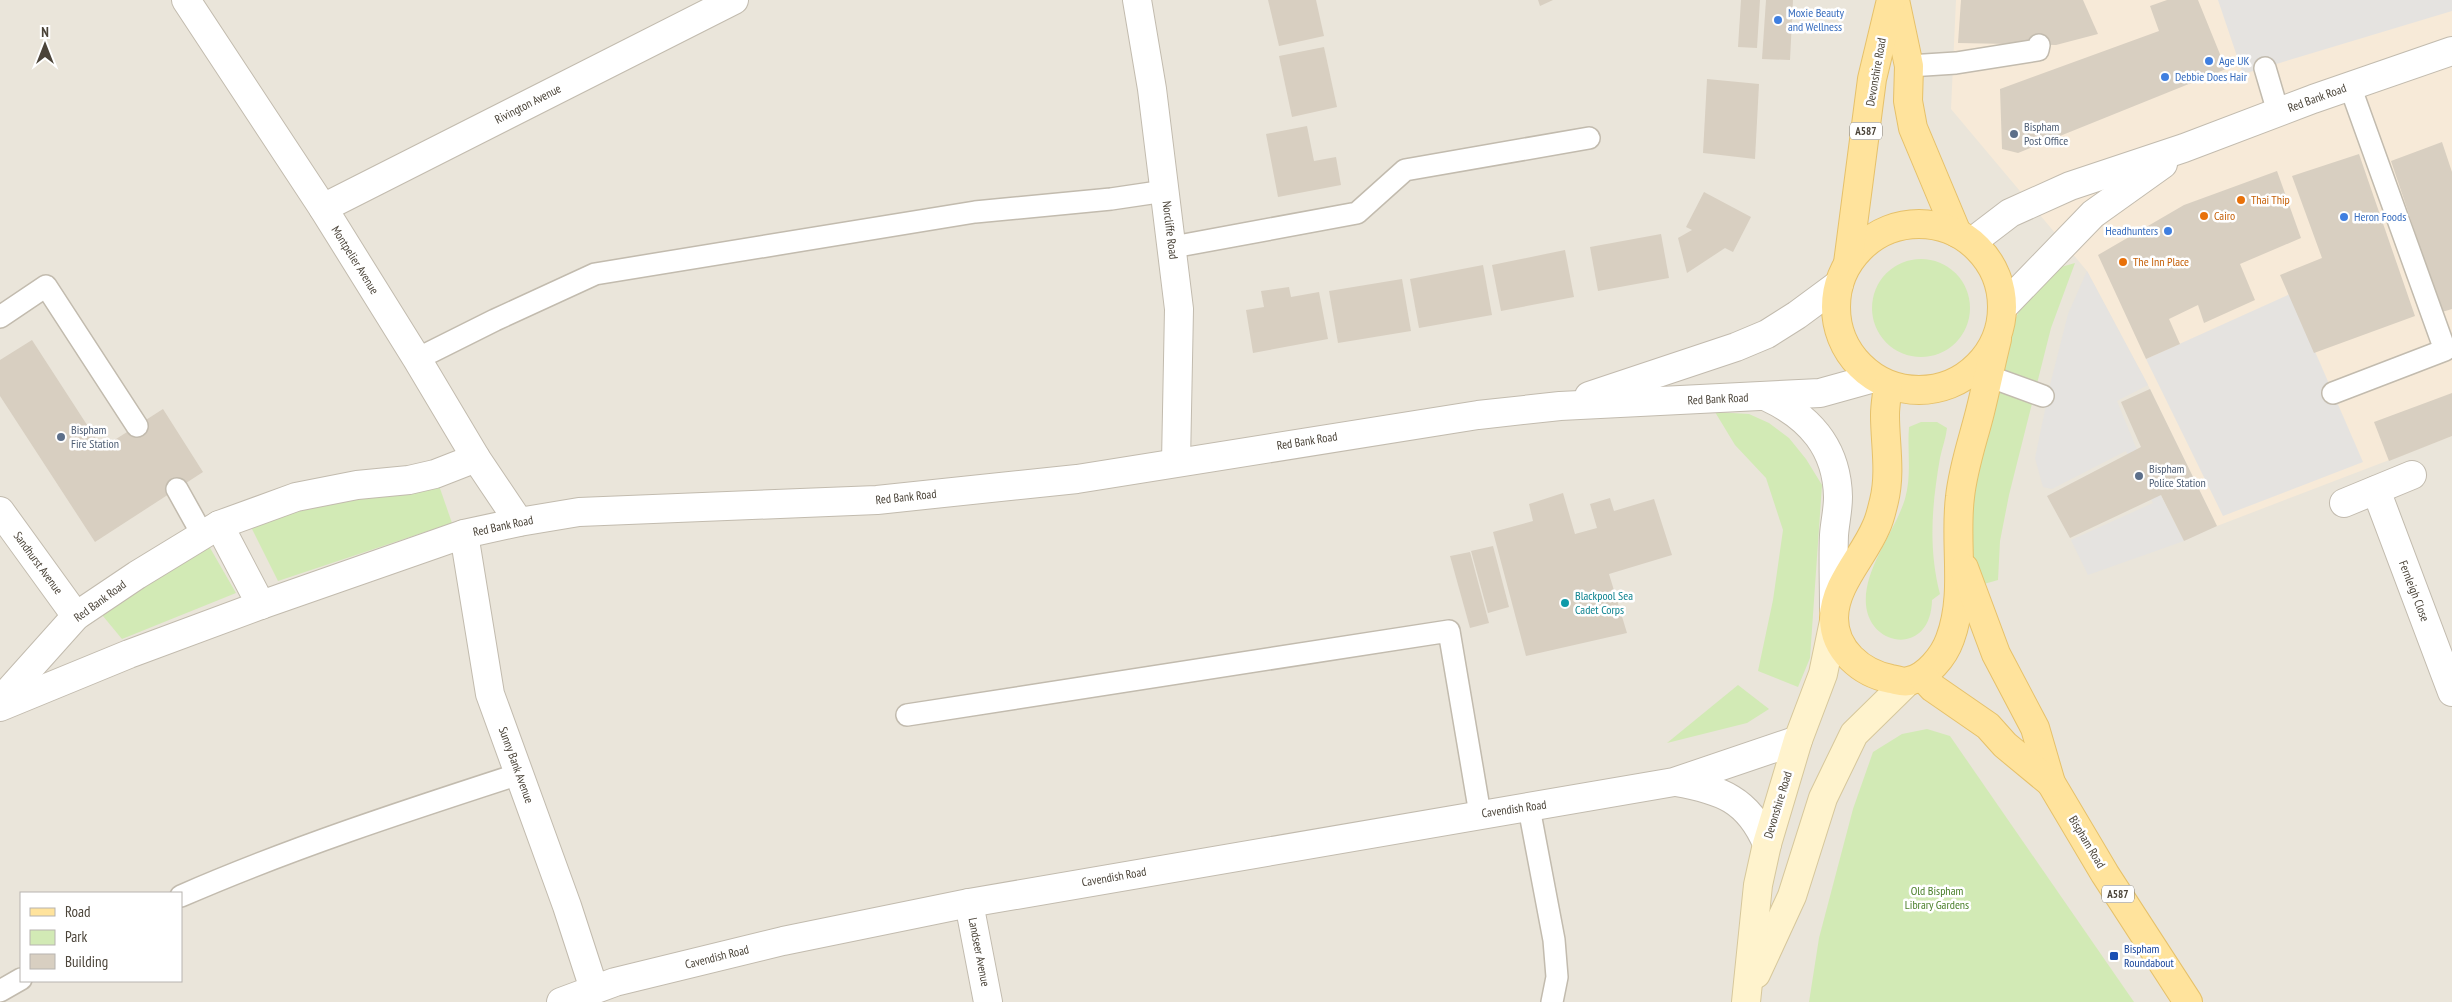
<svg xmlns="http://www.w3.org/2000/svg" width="2452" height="1002" font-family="'PT Sans Narrow',sans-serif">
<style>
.residential{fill:#eae5da;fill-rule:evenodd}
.commercial{fill:#f7ead8}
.green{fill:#d2eab5}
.parking{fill:#e5e3e0}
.building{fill:#d8cfc1}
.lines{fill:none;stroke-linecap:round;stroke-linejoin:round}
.service-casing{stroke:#c2bbae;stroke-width:24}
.minor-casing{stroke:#c2bbae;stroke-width:30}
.tertiary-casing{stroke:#c2bbae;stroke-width:30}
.secondary-casing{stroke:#d6c79b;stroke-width:30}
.primary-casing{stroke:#e6c16a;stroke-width:30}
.service{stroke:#fff;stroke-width:21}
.minor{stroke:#fff;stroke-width:28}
.tertiary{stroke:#fff;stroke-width:28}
.secondary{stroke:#fff3cd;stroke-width:28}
.primary{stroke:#ffe39c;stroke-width:28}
.shop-dot{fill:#3f7fe0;stroke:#fff;stroke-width:2}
.service-dot{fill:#5c6f8a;stroke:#fff;stroke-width:2}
.food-dot{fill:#e8710a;stroke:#fff;stroke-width:2}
.culture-dot{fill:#0f9aa8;stroke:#fff;stroke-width:2}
.transit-dot{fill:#1a4fb4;stroke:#fff;stroke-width:2}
.labels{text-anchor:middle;stroke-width:5;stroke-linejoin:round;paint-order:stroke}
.shield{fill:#fff;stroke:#817c74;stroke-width:1}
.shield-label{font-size:11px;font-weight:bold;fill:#4b4439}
.shop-label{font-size:12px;fill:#366cbe;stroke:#fff;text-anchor:start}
.street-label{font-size:12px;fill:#4b4439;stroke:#fff}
.service-label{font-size:12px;fill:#4e5e75;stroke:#fff;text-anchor:start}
.food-label{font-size:12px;fill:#c56008;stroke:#fff;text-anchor:start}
.culture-label{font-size:12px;fill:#0d838f;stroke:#fff;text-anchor:start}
.park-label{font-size:12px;fill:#4a7f2a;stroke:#fff}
.transit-label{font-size:12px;fill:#164399;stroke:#fff;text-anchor:start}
</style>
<rect width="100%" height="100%" fill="#f6f3ec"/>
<path class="residential" d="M0 0H2452V1002H0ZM21 893H181V981H21Z"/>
<polygon class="commercial" points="1956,0 2452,0 2452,436 2217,526 2150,389 2087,271 1951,109"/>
<g class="green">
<circle cx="1921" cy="308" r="49"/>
<polygon points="2075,263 2051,328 2009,495 2000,541 1998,580 1977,586 1965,516 2014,321 2021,308 2054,269"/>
<polygon points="1715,412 1749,414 1769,423 1789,438 1806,459 1822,485 1810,658 1798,687 1758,671 1773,600 1783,530 1766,478 1735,445"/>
<path d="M1921 422H1937L1947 428C1946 438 1942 448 1940 458 1932 504 1928 548 1940 594L1932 600C1931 656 1870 648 1866 605 1863 569 1894 534 1905 499 1912 474 1907 452 1909 427Z"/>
<polygon points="435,474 452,523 278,581 245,515"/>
<polygon points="202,534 236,593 122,639 93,604"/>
<polygon points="1738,685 1769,709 1747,723 1667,743"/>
<polygon points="1927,729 1950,736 2134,1002 1809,1002 1819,938 1853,809 1873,752 1902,734"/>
</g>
<g class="parking">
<polygon points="2218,0 2452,0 2452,11 2243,74"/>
<polygon points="2087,271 2148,385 2117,401 2135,445 2184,541 2088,575 2071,540 2153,503 2126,451 2052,489 2043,487 2035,458 2051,381 2068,314"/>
<polygon points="2290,294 2363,462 2223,516 2146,359"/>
</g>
<g class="building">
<polygon points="1268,0 1316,0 1324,36 1279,46"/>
<polygon points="1538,0 1553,0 1540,6"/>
<polygon points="1741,0 1760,0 1757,48 1738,47"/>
<polygon points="1766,0 1793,0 1790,60 1762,59"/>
<polygon points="1961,0 2083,0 2098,34 2056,45 1958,43"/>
<polygon points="2167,0 2198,0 2226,69 2018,153 2002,149 2000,89 2159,31 2150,6"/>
<polygon points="1324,47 1337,107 1292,117 1279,56"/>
<polygon points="1707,79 1759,84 1755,159 1703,153"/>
<polygon points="1307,126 1314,161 1336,157 1341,185 1278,197 1266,134"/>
<polygon points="2442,142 2452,172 2452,309 2442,312 2391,161"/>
<polygon points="2359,154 2415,316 2314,353 2280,275 2322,258 2292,176"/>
<polygon points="2277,171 2301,238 2240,264 2255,300 2204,323 2198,305 2169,319 2180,344 2146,359 2098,255 2184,205"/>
<polygon points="1704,192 1751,217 1733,252 1725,248 1687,273 1678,238 1692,230 1686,227"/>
<polygon points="1661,234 1669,278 1598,291 1590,247"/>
<polygon points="1565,250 1574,297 1501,311 1492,265"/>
<polygon points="1483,265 1492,315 1419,328 1410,279"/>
<polygon points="1402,279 1411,331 1338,343 1329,291"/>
<polygon points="1289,287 1291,297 1319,292 1328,339 1253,353 1246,310 1264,307 1261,291"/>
<polygon points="32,340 102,448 163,409 203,472 95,542 0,396 0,360"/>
<polygon points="2150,389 2217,526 2184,541 2161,495 2070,538 2047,496 2141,447 2121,402"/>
<polygon points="2452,393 2452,436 2389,461 2374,422"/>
<polygon points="1563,493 1575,534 1597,528 1590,504 1610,498 1614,511 1654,499 1672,555 1609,574 1627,633 1526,656 1493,532 1533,521 1529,504"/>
<polygon points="1493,546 1509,607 1488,613 1471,551"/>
<polygon points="1470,552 1489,623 1470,628 1450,556"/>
</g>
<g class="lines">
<defs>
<g id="service">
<polyline points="1909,66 1956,63 2038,50 2039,45"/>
<polyline points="2265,68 2278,112"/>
<polyline points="1173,247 1357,213 1405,170 1589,138"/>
<polyline points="0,317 46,286 137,426"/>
<polyline points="417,359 495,320 595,274 975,212 1111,199 1165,191"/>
<polyline points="1979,367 1988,376 2043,396"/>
<polyline points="2333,393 2445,350 2350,86"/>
<polyline points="177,489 202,534"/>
<polyline points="907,715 1449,631 1480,814"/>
<polyline points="1529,808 1554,940 1557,977 1552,1002"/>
<path d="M181 896C291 848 405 811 519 774"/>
<polyline points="0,991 21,979"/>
</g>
<g id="minor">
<polyline points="186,0 323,208 417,359 476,458 519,522"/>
<polyline points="1137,0 1152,89 1179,309 1176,462"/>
<polyline points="323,208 734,0"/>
<polyline points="2376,490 2452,692"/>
<polyline points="2344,503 2412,475"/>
<polyline points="0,511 76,616"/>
<polyline points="219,525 261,605"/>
<polyline points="464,534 490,694 567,906 594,989"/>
<polyline points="0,701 76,616 137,575 219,525 296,497 357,485 409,480 435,474 476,458"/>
<path d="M1676 782C1721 790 1748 799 1767 844"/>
<polyline points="969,903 988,1002"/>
<polyline points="561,1002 615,982 783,941 969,903 1674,782 1798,740"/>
</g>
<g id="tertiary">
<polyline points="1972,242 2010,213 2070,186 2184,148 2313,99 2452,51"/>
<polyline points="2003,307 2093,214 2163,164"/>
<polyline points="1589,396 1736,347 1767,334 1797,315 1839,284"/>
<path d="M1767 397C1810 417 1837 448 1838 497 1838 510 1835 522 1834 535 1833 559 1834 584 1834 608"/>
<polyline points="0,707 129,654 261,605 464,534 519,522 579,512 877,500 1077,479 1478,415 1560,406 1820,393 1874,378"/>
</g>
<g id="secondary">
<polyline points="1756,974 1792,896 1823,798 1854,734 1907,682"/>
<polyline points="1746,1002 1758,885 1767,844 1798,740 1823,674 1834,621"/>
</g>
<g id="primary">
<polyline points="1895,0 1909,66 1908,101 1913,128 1957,233"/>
<circle cx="1919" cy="307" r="83"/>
<polyline points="1848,263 1872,79 1891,0"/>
<path d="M1888 385C1887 395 1885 405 1885 415 1885 444 1891 472 1884 501 1882 509 1880 519 1876 527 1864 556 1834 585 1834 618 1834 650 1861 673 1891 679 1897 680 1904 683 1909 681 1927 677 1944 656 1950 639 1967 594 1954 543 1960 497 1963 468 1973 440 1980 412 1986 388 1991 363 1997 339"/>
<polyline points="1964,568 1996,654 2035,728 2051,783 2105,874 2188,1002"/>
<polyline points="1922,676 1933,688 1988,726 2005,745 2051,783"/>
</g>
</defs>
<use href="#service" class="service-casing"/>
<use href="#minor" class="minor-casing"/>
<use href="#tertiary" class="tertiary-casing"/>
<use href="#secondary" class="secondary-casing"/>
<use href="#primary" class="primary-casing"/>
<use href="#service" class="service"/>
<use href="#minor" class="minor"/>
<use href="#tertiary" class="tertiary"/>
<use href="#secondary" class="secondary"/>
<use href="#primary" class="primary"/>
</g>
<g class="shop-dot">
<circle cx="1778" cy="20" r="5"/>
<circle cx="2209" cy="61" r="5"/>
<circle cx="2165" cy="77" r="5"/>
<circle cx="2344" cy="217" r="5"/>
<circle cx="2168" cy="231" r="5"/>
</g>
<g class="service-dot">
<circle cx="2014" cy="134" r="5"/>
<circle cx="61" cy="437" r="5"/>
<circle cx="2139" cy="476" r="5"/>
</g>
<g class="food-dot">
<circle cx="2241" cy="200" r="5"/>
<circle cx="2204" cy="216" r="5"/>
<circle cx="2123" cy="262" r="5"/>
</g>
<circle class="culture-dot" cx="1565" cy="603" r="5"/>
<rect class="transit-dot" x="2109" y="951" width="10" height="10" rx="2.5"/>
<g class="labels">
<g class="shield">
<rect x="1850" y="122.5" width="32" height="17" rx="4"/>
<rect x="2102" y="885.5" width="32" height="17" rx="4"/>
</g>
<g class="shield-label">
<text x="1866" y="135">A587</text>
<text x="2118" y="898">A587</text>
</g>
<g class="shop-label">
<text x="1788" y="17">Moxie Beauty<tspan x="1788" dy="14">and Wellness</tspan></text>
<text x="2219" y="65">Age UK</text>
<text x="2175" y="81">Debbie Does Hair</text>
<text x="2354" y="221">Heron Foods</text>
<text x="2158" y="235" text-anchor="end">Headhunters</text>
</g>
<g class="street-label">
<text transform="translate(1876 72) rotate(-80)" y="4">Devonshire Road</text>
<text transform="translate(2317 98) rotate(-20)" y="4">Red Bank Road</text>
<text transform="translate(528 104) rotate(-27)" y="4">Rivington Avenue</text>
<text transform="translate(1170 230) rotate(83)" y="4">Norcliffe Road</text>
<text transform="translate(355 260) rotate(58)" y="4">Montpelier Avenue</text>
<text transform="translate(1718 399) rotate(-3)" y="4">Red Bank Road</text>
<text transform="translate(1307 441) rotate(-9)" y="4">Red Bank Road</text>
<text transform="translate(906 497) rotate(-6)" y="4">Red Bank Road</text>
<text transform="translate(503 526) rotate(-12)" y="4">Red Bank Road</text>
<text transform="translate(38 563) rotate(54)" y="4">Sandhurst Avenue</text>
<text transform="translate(2414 591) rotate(69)" y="4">Fernleigh Close</text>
<text transform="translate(100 601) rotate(-36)" y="4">Red Bank Road</text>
<text transform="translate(516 765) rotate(70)" y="4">Sunny Bank Avenue</text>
<text transform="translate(1778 805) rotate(-73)" y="4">Devonshire Road</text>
<text transform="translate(1514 809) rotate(-8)" y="4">Cavendish Road</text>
<text transform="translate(2087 842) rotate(59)" y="4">Bispham Road</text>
<text transform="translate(1114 877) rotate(-10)" y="4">Cavendish Road</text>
<text transform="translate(979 952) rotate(79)" y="4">Landseer Avenue</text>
<text transform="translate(717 957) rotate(-14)" y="4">Cavendish Road</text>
</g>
<g class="service-label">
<text x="2024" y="131">Bispham<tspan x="2024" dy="14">Post Office</tspan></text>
<text x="71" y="434">Bispham<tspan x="71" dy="14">Fire Station</tspan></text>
<text x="2149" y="473">Bispham<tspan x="2149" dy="14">Police Station</tspan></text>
</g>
<g class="food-label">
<text x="2251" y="204">Thai Thip</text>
<text x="2214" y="220">Cairo</text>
<text x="2133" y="266">The Inn Place</text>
</g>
<g class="culture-label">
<text x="1575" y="600">Blackpool Sea<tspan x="1575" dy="14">Cadet Corps</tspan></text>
</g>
<g class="park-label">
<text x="1937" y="895">Old Bispham<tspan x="1937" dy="14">Library Gardens</tspan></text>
</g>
<g class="transit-label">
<text x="2124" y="953">Bispham<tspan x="2124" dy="14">Roundabout</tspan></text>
</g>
</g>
<rect x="20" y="892" width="162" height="90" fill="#ffffff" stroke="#b7b4b0"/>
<rect x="30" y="908" width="25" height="8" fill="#ffe39c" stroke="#b7b4b0"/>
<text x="65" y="917" font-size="15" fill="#4b4439">Road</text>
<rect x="30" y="930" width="25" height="15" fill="#d2eab5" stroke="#b7b4b0"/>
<text x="65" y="942" font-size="15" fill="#4b4439">Park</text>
<rect x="30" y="954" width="25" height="15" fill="#d8cfc1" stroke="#b7b4b0"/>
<text x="65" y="967" font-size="15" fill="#4b4439">Building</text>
<g transform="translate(45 45)" stroke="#ffffff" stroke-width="4" paint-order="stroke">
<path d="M0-4L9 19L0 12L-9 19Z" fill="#4b4439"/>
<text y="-8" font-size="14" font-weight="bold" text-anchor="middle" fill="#4b4439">N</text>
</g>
</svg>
